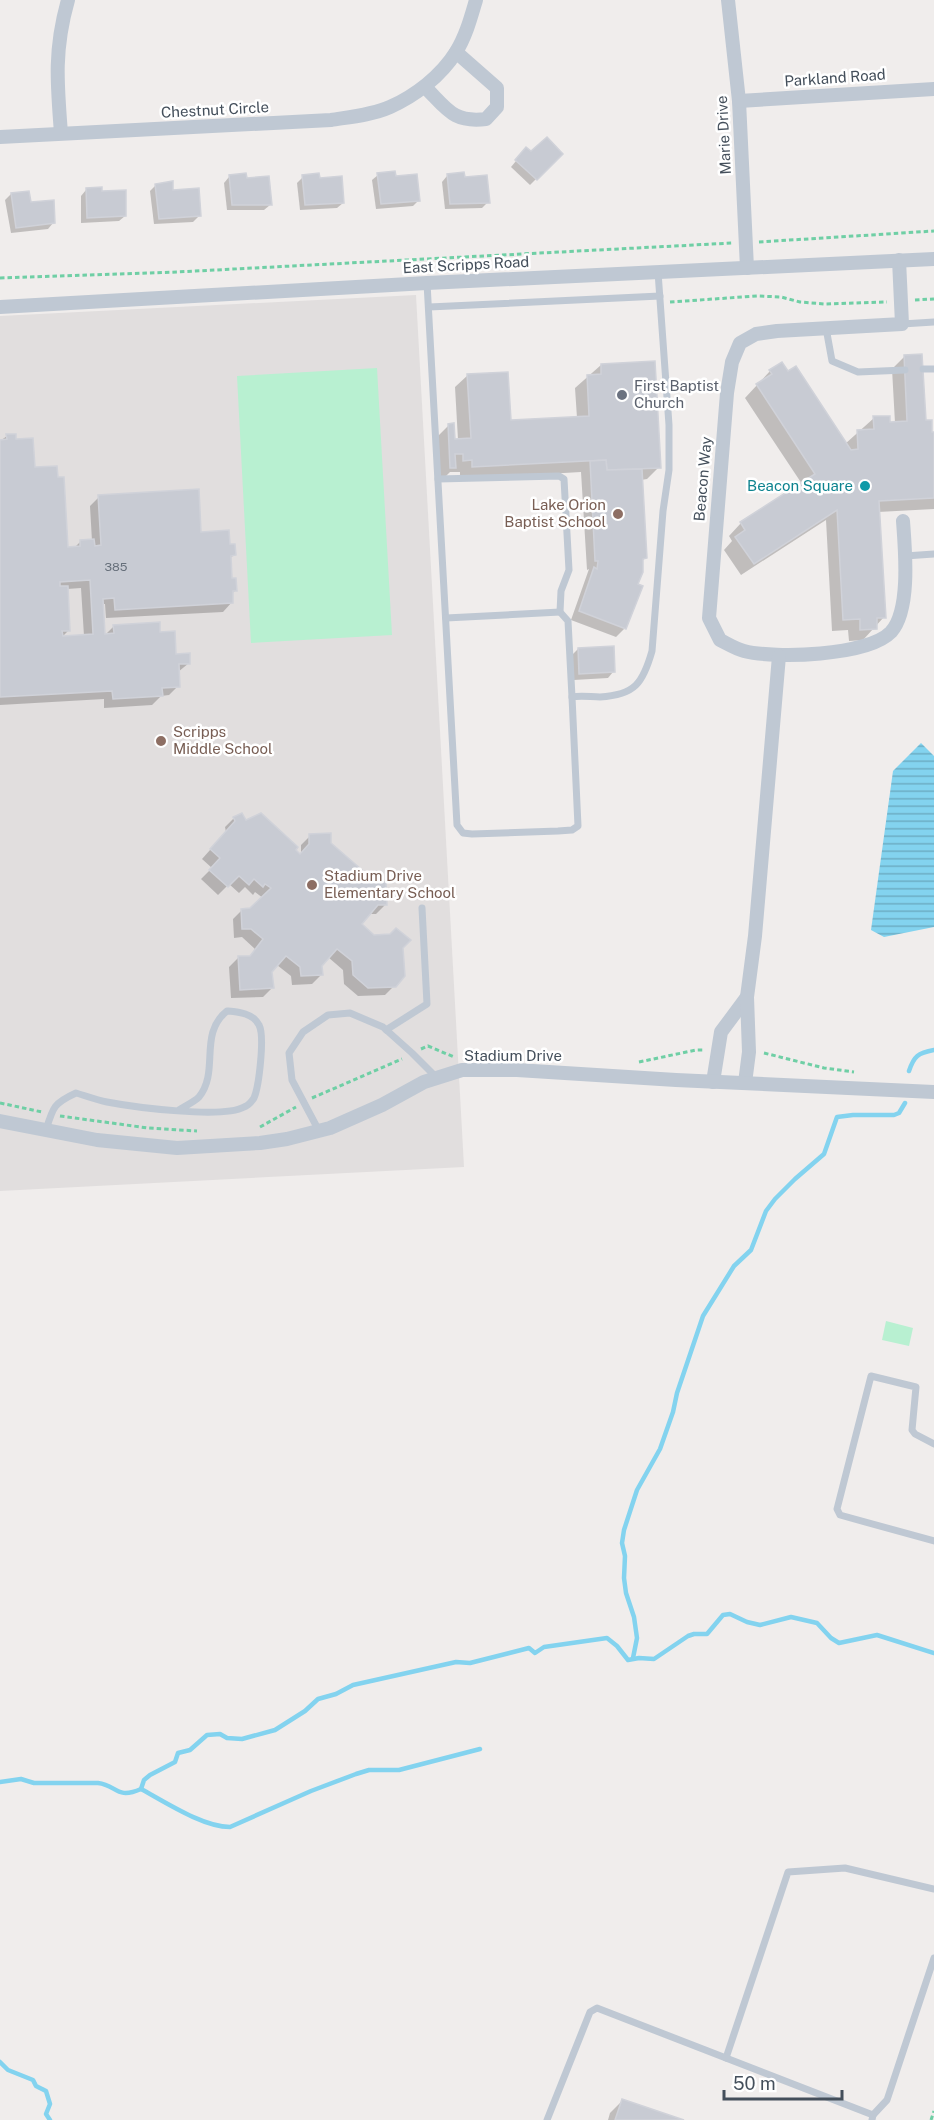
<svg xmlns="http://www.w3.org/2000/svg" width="934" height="2120" font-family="'Public Sans',sans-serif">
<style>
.education{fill:#e1dede}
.green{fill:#b8f0d1}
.water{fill:url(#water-rules)}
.shadow{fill:#0003;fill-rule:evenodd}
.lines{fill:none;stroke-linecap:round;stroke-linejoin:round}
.stream{stroke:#83d3ef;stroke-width:4.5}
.building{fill:#c8cbd3;stroke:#d0d2d9;stroke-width:1.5;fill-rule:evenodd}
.path{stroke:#6fcfa5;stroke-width:3;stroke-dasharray:4.5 3;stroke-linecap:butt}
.lane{stroke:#bfc8d3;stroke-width:7}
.street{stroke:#bfc8d3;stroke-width:14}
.worship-dot{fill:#6b7280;stroke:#fff;stroke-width:2}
.culture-dot{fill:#0f9aa8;stroke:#fff;stroke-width:2}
.education-dot{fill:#8d6e63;stroke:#fff;stroke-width:2}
.labels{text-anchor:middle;stroke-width:5;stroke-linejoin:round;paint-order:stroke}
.number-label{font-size:12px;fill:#656e79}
.street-label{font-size:15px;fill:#444f5b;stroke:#fff}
.worship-label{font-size:15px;fill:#5b616d;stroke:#fff;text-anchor:start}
.culture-label{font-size:15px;fill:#0d838f;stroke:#fff;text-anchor:end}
.education-label{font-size:15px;fill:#785e54;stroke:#fff;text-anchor:start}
</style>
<defs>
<pattern id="water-rules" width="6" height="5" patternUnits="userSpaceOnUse" patternTransform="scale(1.5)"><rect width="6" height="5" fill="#83d3ef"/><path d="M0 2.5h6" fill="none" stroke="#6daec5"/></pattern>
</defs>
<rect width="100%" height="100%" fill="#f0edec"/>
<polygon class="education" points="416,295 464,1167 0,1191 0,316"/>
<g class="green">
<polygon points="377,368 392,635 251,643 237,376"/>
<polygon points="886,1321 913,1328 909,1346 882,1340"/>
</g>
<polygon class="water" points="921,743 934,756 934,927 884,937 871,930 893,771"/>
<g class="shadow">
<polygon points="531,153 561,154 530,185 511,167 521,155"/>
<polygon points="378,175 395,178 418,201 413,206 376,209 372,180"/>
<polygon points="447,176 464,179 488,202 482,208 445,209 442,182"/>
<polygon points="229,177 246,180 270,205 264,210 227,210 224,183"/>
<polygon points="303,177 319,180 343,203 337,208 300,210 297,183"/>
<polygon points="156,185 172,192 199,216 193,222 154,224 150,191"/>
<polygon points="86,190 101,193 125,216 119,221 81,223 81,196"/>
<polygon points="28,193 30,204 53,223 48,229 11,233 5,200 11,194"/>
<polygon points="904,357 924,421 931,434 934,433 934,509 878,512 884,617 863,640 849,641 848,630 832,631 826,520 741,575 724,550 732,541 729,536 741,523 802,484 745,398 770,371 845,444 874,418 889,423 895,423 892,369"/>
<polygon points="601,365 659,467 647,479 641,480 645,558 641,562 625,628 616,637 571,620 589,569 587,570 581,472 460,479 460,472 450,472 442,480 439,480 437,437 449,425 454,441 458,440 455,387 468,375 509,422 577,418 575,388"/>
<path d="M7 436 15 441 34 468 67 549 74 548 81 541H92L90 506 99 497 229 546 234 555 229 559 230 580 235 591 231 594 232 602 223 612 106 618 105 604H102L104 636 114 626 159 633 175 656 189 663 178 672V686L169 695 161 696 152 705 104 708V699L0 705V441ZM81 588 84 636 61 638 69 630 67 589Z"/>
<polygon points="578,649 613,672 608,678 574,680 572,655"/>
<polygon points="234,818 246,822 294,850 301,857 301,845 310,836 330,843 385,905 376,914 369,914 360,924 374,937 402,948 404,976 385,995 358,996 344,984 343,970 328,957 321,966 321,975 312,984 292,985 291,976 277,965 271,971 272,988 263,997 231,998 229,967 238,958 249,958 255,949 242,937 234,938 233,919 242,910 251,909 263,898 255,892 253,895 245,887 239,893 229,884 218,895 201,879 212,868 202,859 226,832 225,827"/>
<polygon points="622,2101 679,2120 608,2120 610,2113"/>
</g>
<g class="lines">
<g class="stream">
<path d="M909 1071C914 1056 918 1053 934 1050"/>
<polyline points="633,1658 637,1638 634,1617 626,1593 624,1578 625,1556 622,1543 624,1530 637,1490 660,1449 673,1412 677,1393 703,1316 734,1266 751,1250 766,1211 775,1199 795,1179 824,1154 837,1117 853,1115 894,1115 899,1113 905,1103"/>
<path d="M0 1782 21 1779 34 1783H98C117 1785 116 1800 141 1789 165 1802 203 1827 230 1827L311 1791 356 1774 369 1770H399L480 1749"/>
<polyline points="141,1789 144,1780 150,1775 175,1762 178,1753 190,1750 207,1735 220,1734 227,1738 242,1739 275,1730 305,1711 318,1699 336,1694 353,1685 456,1662 470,1663 529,1648 535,1653 544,1647 607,1638 617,1646 628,1660 639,1658 654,1659 688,1636 694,1634 707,1634 723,1615 730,1614 747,1622 760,1625 791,1617 817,1623 831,1638 839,1643 877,1635 934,1653"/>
<polyline points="0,2062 8,2070 33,2080 36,2086 46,2091 50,2104 46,2114 50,2120"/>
</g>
</g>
<g class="building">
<polygon points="547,137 563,154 537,180 515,160 526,147 531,151"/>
<polygon points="395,171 396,176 417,174 420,201 381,204 377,173"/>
<polygon points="464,172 465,177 487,175 490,203 450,204 447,174"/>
<polygon points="246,173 247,178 269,176 272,205 232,205 229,175"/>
<polygon points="319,173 320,178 342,176 344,203 305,205 302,175"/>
<polygon points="173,181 173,190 199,188 201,216 159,219 155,184"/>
<polygon points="102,187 102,191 126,190 126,216 87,218 86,188"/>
<polygon points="29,191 31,202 54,200 55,223 16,228 11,193"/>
<polygon points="922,354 926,420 932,420 932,432 934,432 934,498 879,501 886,618 877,618 877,629 860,630 860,619 843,620 837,510 754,564 735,537 745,530 740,522 815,474 756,384 772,374 769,370 782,362 788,371 796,366 851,450 858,449 857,430 874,429 873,416 890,416 890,422 907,421 904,355"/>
<polygon points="655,361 661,468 607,470 606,460 472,467 472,460 463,461 463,454 455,454 456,468 450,468 448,424 454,423 455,439 471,438 467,374 508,372 511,420 589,416 587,375 601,374 601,364"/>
<path d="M6 434H16V439L33 438 35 467 57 466 58 477H64L68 547 80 546V540L94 539 95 546 101 545 98 495 199 489 201 532 229 530 230 544H235L236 555 231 556 232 578H236L237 591H233V603L115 610 114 598 103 599 105 634 114 633 113 625 160 622V632L175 631 176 654 190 653V664H179L180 687 162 688 163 696 113 699 112 691 0 697V440L7 439ZM90 580 93 634 63 636 62 631H70L68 586H60V582Z"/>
<polygon points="606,460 607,470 642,469 647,558 643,559 643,572 638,584 643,586 626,629 579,611 594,567 597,569 598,561 595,561 590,461"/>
<polygon points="614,646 615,672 579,674 578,648"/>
<polygon points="242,813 246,820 261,813 298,847 296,850 300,854 309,844 309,834 331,833 331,843 377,883 386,882 387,905 378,905 362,924 374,935 390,934 396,928 411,940 403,948 405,976 396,987 368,988 353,975 352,961 337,949 322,966 323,975 301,976 300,967 286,956 272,972 274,988 240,990 238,956 250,956 263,939 251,929 242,929 241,909 250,908 271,888 265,884 263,887 254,879 249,885 239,876 228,887 209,870 220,858 210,849 235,821 233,817"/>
<polygon points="622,2099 684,2120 615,2120"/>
</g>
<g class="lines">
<g class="path">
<polyline points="759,242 934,231"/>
<polyline points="0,278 177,272 732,243"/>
<polyline points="915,300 934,299"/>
<polyline points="670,302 757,296 781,297 800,302 825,304 887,302"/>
<polyline points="421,1049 428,1046 454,1057"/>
<polyline points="764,1053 824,1068 854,1072"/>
<polyline points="466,1054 486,1054"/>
<polyline points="639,1062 696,1050 703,1050"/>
<polyline points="312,1098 402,1059"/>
<polyline points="0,1103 42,1112"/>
<polyline points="60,1116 148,1128 197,1131"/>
<polyline points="260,1127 296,1107"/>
<polyline points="931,2120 934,2111"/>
</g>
<g class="lane">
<path d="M427 283 457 825 463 833 472 834 558 831 572 830 578 826 572 697C581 695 591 697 600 697 635 695 643 683 652 651L663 511 669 470V425L658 272"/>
<polyline points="429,307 660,296"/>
<polyline points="902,324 934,322"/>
<polyline points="826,328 832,361 858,372 905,370"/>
<polyline points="923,369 934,369"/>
<polyline points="438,479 559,476 564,479 569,570 561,591 560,612 568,621 572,697"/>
<polyline points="905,556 934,554"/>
<polyline points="446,618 560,612"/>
<polyline points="386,1030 427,1004 422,908"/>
<path d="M46 1130C53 1107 54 1103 76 1093 86 1096 97 1100 107 1102 133 1107 223 1119 244 1107 248 1106 252 1101 254 1098 259 1086 265 1036 259 1025 253 1013 238 1012 227 1011 198 1034 220 1071 199 1097 194 1102 185 1106 179 1110"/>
<polyline points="319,1131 292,1080 289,1053 303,1032 328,1015 350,1013 383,1027 412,1053 437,1078"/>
<polyline points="934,1444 915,1434 912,1430 916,1387 871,1376 837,1509 840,1515 934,1541"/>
<polyline points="726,2058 788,1872 845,1868 934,1889"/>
<polyline points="873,2115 887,2100 934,1958"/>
<polyline points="547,2120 590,2012 597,2008 873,2115 872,2120"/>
</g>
<g class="street">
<polyline points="728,0 739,101 747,268"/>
<path d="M425 87C447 109 453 123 486 119L497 107V88L456 52"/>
<polyline points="739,101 934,89"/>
<path d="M61 133C57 83 54 49 68 0"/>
<path d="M0 137 331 120C350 117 372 115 390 107 415 96 441 76 456 52 466 36 471 17 476 0"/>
<path d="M899 260 902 324 777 331 756 334 740 343 732 362 727 393 709 618 720 640C728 644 736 649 744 651 775 659 868 656 891 632 911 610 905 549 903 521"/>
<polyline points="0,307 427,283 934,259"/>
<polyline points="713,1082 721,1032 747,997"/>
<polyline points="745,1083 749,1052 747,997 755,936 779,656"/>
<polyline points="0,1121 97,1140 177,1148 260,1143 287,1139 330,1128 382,1105 424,1082 462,1070 517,1070 676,1080 934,1092"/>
</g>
</g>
<circle class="worship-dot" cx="622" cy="395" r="6"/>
<circle class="culture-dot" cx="865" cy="486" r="6"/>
<g class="education-dot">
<circle cx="618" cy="514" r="6"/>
<circle cx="161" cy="741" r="6"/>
<circle cx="312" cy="885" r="6"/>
</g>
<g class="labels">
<g class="number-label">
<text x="116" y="571">385</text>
</g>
<g class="street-label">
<text transform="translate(835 78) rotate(-4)" y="5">Parkland Road</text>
<text transform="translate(215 110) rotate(-3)" y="5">Chestnut Circle</text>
<text transform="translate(724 135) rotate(-93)" y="5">Marie Drive</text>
<text transform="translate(466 265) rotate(-3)" y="5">East Scripps Road</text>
<text transform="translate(703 479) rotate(-85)" y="5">Beacon Way</text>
<text x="513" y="1061">Stadium Drive</text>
</g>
<g class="worship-label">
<text x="634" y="391">First Baptist<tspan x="634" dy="17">Church</tspan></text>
</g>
<g class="culture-label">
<text x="853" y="491">Beacon Square</text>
</g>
<g class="education-label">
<text x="606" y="510" text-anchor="end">Lake Orion<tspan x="606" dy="17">Baptist School</tspan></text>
<text x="173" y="737">Scripps<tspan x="173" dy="17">Middle School</tspan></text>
<text x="324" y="881">Stadium Drive<tspan x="324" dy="17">Elementary School</tspan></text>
</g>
</g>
<path d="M724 2090v9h118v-9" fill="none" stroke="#444f5b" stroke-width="3"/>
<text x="733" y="2090" font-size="18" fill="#444f5b" stroke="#ffffff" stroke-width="4.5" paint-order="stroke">50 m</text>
</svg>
